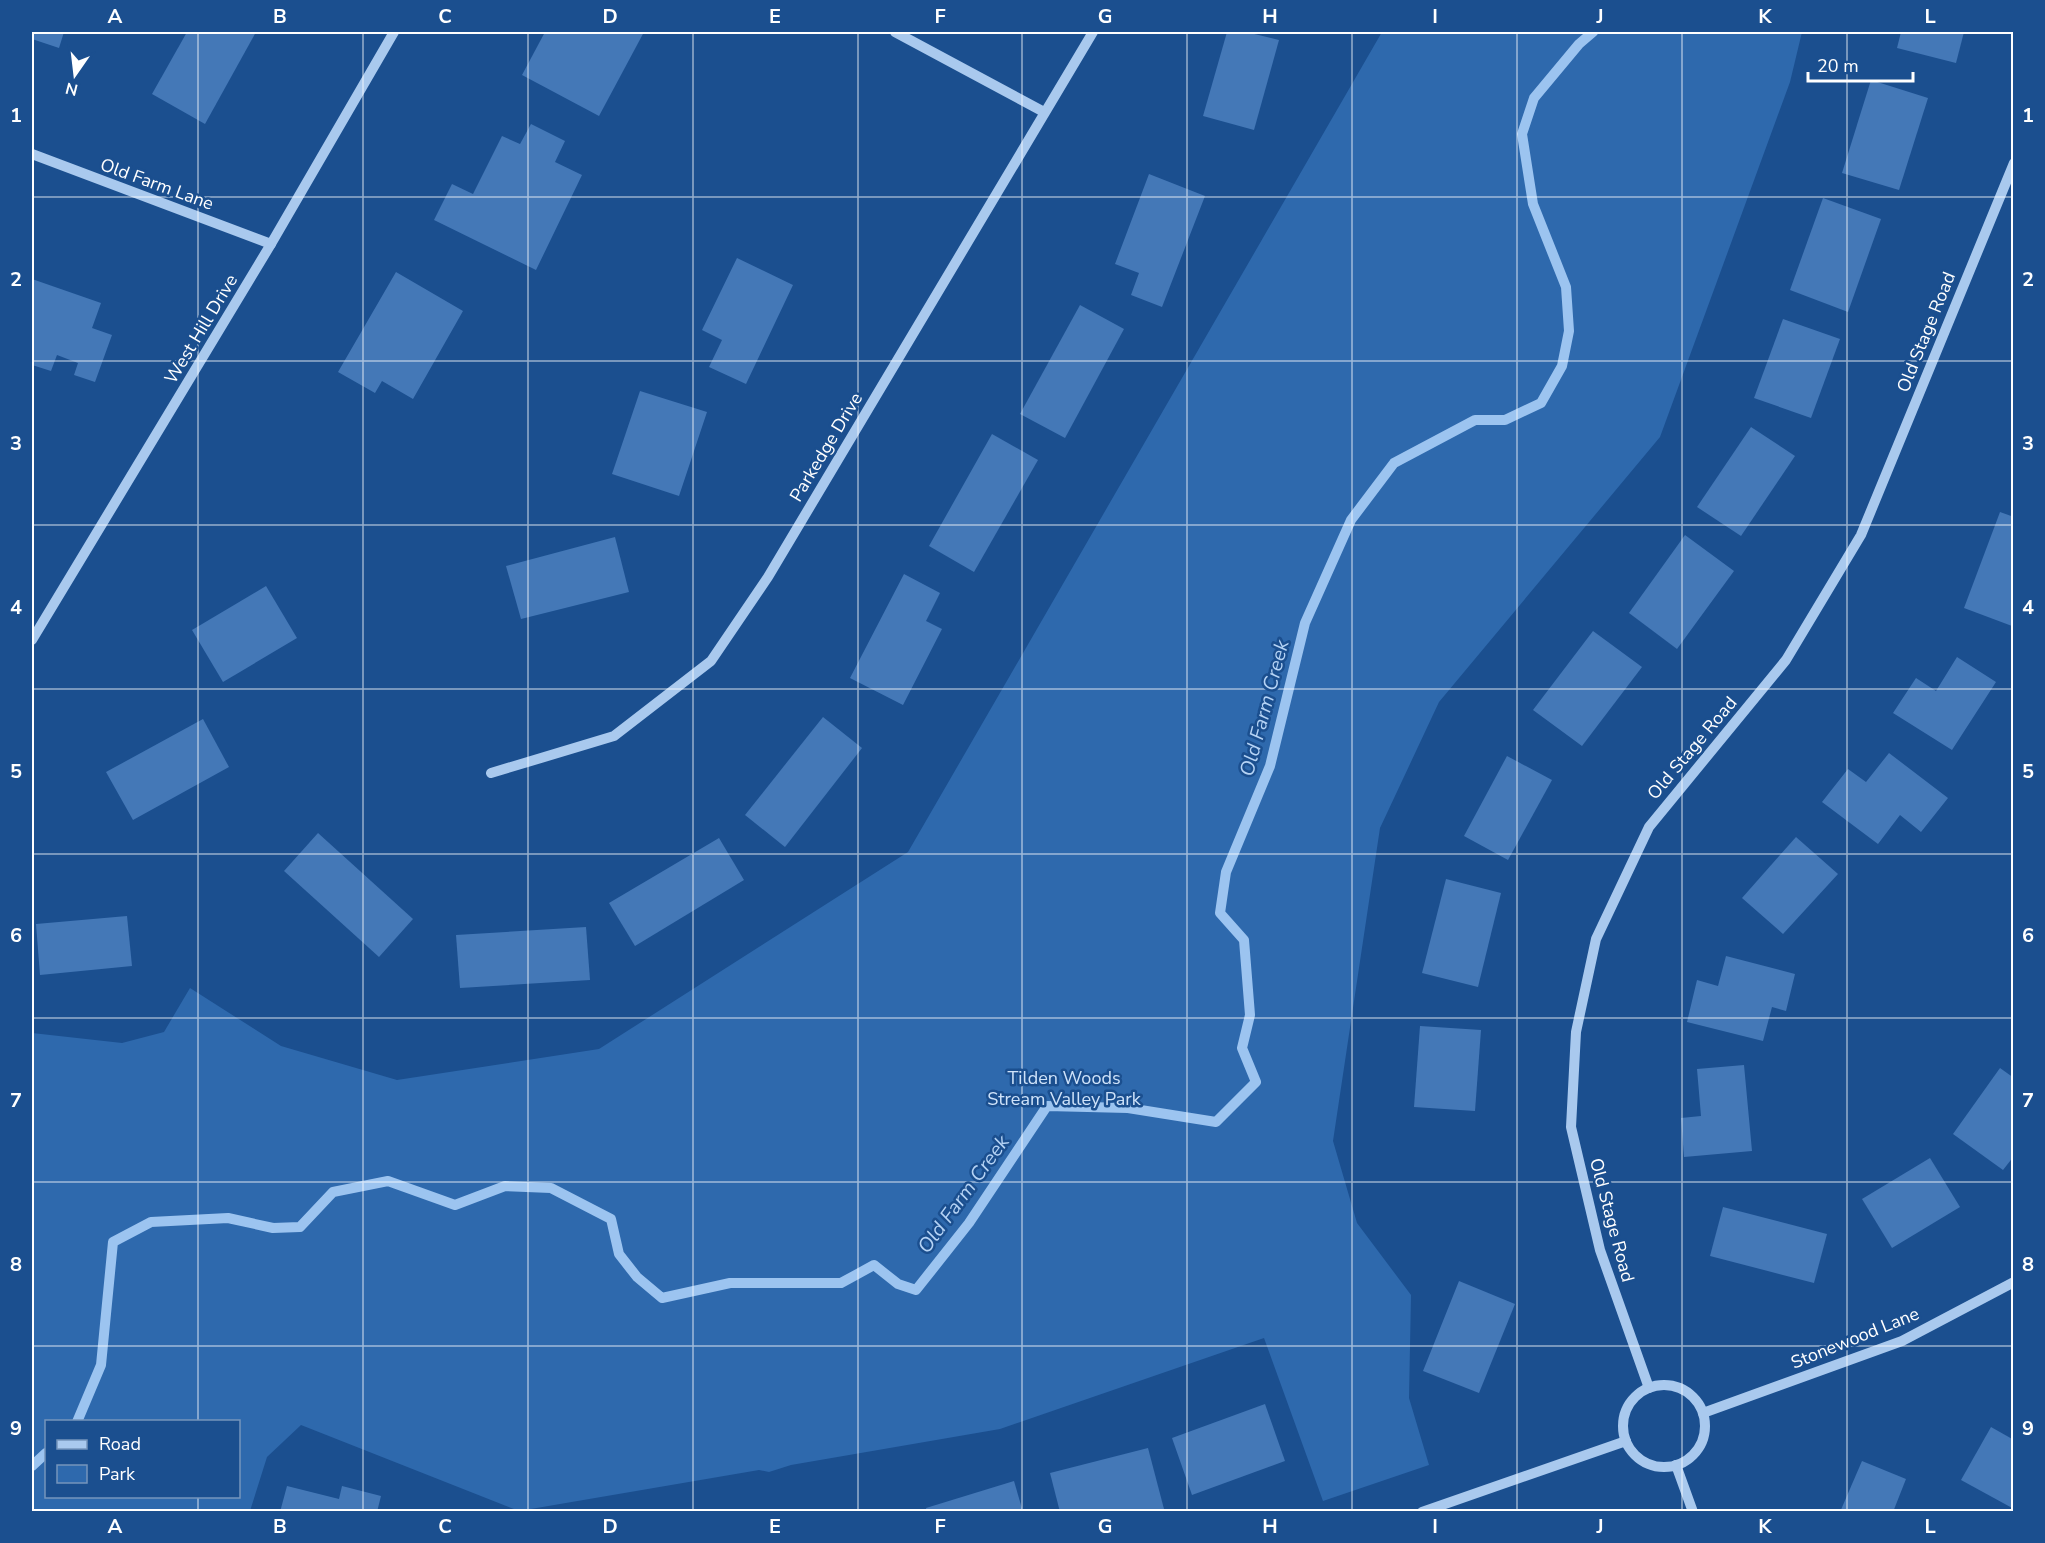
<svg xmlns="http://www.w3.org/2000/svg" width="2045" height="1543" font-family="'Nunito Sans',sans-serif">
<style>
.green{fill:#2e69ad;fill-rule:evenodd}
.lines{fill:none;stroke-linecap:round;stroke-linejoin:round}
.stream{stroke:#9cc4f0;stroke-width:10}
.building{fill:#4478b7}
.minor{stroke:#a9c9ee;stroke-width:10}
.grid{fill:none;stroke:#fff;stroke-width:1.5;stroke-opacity:0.55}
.labels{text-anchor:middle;stroke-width:5;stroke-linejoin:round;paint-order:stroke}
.street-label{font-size:18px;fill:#fff;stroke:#1b4f8f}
.park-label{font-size:18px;fill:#cfe3fa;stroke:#1b4f8f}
.water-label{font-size:20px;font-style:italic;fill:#b5d3f5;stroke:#1b4f8f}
.neatline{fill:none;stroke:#fff;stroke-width:2}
.grid-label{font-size:20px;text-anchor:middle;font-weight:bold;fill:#fff}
</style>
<rect width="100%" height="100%" fill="#1b4f8f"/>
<path class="green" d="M1382 32H1802L1790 82 1660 437 1439 702 1380 828 1333 1141 1357 1223 1411 1295 1409 1398 1429 1465 1323 1501 1264 1338 1000 1429 791 1465 769 1472 759 1470 519 1511 301 1425 267 1457 250 1511H32V1033L122 1043 164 1032 190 988 281 1046 397 1080 599 1049 908 852ZM46 1422H238V1496H46Z"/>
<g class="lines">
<g class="stream">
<polyline points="77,1422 101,1365 113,1242 151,1222 228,1218 273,1228 300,1227 333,1192 388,1181 455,1205 505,1186 551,1188 611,1219 619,1254 637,1277 662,1298 730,1283 841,1283 874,1265 898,1284 916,1290 969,1223 1047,1106 1128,1108 1216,1122 1256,1082 1242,1048 1250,1015 1244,940 1220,913 1226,872 1270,766 1305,623 1351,520 1394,463 1475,420 1505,420 1541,403 1562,366 1569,331 1566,287 1533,204 1522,134 1534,98 1579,44 1593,32"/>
<polyline points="32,1466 46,1453"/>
</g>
</g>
<g class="building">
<polygon points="32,32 64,32 59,48 32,39"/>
<polygon points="187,32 256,32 205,124 152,94"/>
<polygon points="545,32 644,32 599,116 522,75"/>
<polygon points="1227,32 1246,32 1279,40 1254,130 1203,116"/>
<polygon points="1901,32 1964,32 1956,63 1897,48"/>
<polygon points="1871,80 1928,98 1899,190 1842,173"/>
<polygon points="531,124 565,141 555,162 582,175 536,270 434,220 452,184 473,194 502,136 520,144"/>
<polygon points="1149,174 1205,196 1162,307 1131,295 1139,273 1115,264"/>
<polygon points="1823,198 1881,219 1848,312 1790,290"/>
<polygon points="737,258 793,285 746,384 709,367 722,340 702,330"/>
<polygon points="396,272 463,311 413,399 382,381 375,393 338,372"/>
<polygon points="32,279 101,303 92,328 112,335 95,382 74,375 78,363 57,355 51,371 32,365"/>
<polygon points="1080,305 1124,329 1065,438 1020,414"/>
<polygon points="1783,319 1840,339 1811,418 1754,398"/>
<polygon points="640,391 707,412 679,496 612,474"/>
<polygon points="1751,427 1795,456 1741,536 1697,507"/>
<polygon points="992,434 1038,460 974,572 929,546"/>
<polygon points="2000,512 2014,517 2014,622 2012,626 1964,608"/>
<polygon points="1685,535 1734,571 1677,649 1629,613"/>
<polygon points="615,537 629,592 521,619 506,566"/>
<polygon points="904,574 940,593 926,621 942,629 903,705 850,678"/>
<polygon points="266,586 297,638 223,682 192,630"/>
<polygon points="1593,631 1642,667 1582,746 1533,710"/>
<polygon points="1957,657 1996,682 1952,750 1893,713 1916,678 1936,691"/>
<polygon points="823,717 862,748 785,847 745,815"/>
<polygon points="203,719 229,767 133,820 106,772"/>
<polygon points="1889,753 1948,798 1921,832 1900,815 1878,844 1822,802 1848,769 1866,782"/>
<polygon points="1507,756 1552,780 1508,860 1464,836"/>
<polygon points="318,833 413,919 379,957 284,871"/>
<polygon points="1796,837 1838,874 1783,934 1742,898"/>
<polygon points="719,838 744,880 635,946 609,903"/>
<polygon points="1446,879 1501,893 1478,987 1422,973"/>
<polygon points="127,916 132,966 40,975 36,924"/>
<polygon points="586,927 590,980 460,988 456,935"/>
<polygon points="1726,956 1795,974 1786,1011 1772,1007 1763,1041 1687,1022 1697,980 1718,986"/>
<polygon points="1420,1026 1481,1030 1475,1111 1414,1107"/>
<polygon points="1744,1065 1752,1151 1684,1157 1681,1118 1701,1116 1697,1069"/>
<polygon points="2000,1068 2014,1078 2014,1156 2003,1170 1953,1134"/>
<polygon points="1930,1158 1960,1207 1892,1248 1862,1199"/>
<polygon points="1723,1207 1827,1234 1814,1283 1710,1256"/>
<polygon points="1459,1281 1515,1304 1479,1393 1423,1371"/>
<polygon points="1265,1404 1285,1461 1192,1495 1172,1438"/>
<polygon points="1991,1427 2014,1440 2014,1509 1961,1480"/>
<polygon points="1148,1448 1164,1509 1153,1512 1060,1512 1050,1473"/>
<polygon points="1862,1461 1906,1479 1893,1512 1840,1512"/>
<polygon points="1014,1481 1023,1512 927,1512 926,1508"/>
<polygon points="287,1486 339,1499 342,1486 381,1496 377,1512 280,1512"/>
</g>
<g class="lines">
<g class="minor">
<polyline points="895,32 1044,112"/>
<polyline points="32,154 271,244"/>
<polyline points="32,640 271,244 394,32"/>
<polyline points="491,773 614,736 711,661 768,577 1093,32"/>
<circle cx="1664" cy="1426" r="41"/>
<polyline points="1649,1388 1600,1250 1571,1127 1576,1032 1596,939 1649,827 1786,660 1861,535 2014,163"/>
<polyline points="1703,1413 1902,1341 2014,1282"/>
<polyline points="1676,1465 1693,1512"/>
<polyline points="1422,1512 1626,1441"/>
</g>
</g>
<path class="grid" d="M198 32V1422M363 32V1512M528 32V1512M693 32V1512M858 32V1512M1022 32V1512M1187 32V1512M1352 32V1512M1517 32V1512M1682 32V1512M1847 32V1512M32 197H2014M32 361H2014M32 525H2014M32 689H2014M32 854H2014M32 1018H2014M32 1182H2014M32 1346H2014M198 1496V1512"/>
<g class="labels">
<g class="street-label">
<text transform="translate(157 184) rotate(20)" y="6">Old Farm Lane</text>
<text transform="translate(201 329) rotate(-59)" y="6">West Hill Drive</text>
<text transform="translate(1926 332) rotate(-68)" y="6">Old Stage Road</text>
<text transform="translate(826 447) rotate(-59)" y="6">Parkedge Drive</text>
<text transform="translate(1692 748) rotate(-50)" y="6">Old Stage Road</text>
<text transform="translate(1612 1220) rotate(75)" y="6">Old Stage Road</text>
<text transform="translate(1855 1338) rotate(-22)" y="6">Stonewood Lane</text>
</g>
<g class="park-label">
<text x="1064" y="1084">Tilden Woods<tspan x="1064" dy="21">Stream Valley Park</tspan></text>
</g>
<g class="water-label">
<text transform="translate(1264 708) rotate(-75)" y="7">Old Farm Creek</text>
<text transform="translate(963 1194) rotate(-54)" y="7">Old Farm Creek</text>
</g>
</g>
<rect width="2045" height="1543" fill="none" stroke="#1b4f8f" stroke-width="66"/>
<rect x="45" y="1420" width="195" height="78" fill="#1b4f8f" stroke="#7695bc" stroke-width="1.5"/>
<rect x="57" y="1440" width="30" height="9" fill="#a9c9ee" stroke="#7695bc" stroke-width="1.5"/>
<text x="99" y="1450" font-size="18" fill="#ffffff">Road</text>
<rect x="57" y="1465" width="30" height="18" fill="#2e69ad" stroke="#7695bc" stroke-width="1.5"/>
<text x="99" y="1480" font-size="18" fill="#ffffff">Park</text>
<g transform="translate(75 75) rotate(194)" stroke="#1b4f8f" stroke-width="4.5" paint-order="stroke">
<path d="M0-4.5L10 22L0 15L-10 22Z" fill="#ffffff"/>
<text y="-9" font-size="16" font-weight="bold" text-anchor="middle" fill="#ffffff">N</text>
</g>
<path d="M1808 72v9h105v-9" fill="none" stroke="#ffffff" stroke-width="3"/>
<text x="1817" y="72" font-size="18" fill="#ffffff" stroke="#1b4f8f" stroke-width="4.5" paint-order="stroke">20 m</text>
<rect x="33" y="33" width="1979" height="1477" class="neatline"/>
<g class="grid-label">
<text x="115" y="23">A</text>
<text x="280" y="23">B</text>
<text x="445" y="23">C</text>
<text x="610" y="23">D</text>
<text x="775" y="23">E</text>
<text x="940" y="23">F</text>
<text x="1105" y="23">G</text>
<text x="1270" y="23">H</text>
<text x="1435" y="23">I</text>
<text x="1600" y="23">J</text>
<text x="1765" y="23">K</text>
<text x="1930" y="23">L</text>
<text x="16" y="122">1</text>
<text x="2028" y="122">1</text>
<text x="16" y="286">2</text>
<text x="2028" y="286">2</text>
<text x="16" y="450">3</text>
<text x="2028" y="450">3</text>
<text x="16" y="614">4</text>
<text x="2028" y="614">4</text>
<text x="16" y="778">5</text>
<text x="2028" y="778">5</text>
<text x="16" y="942">6</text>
<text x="2028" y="942">6</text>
<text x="16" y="1107">7</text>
<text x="2028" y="1107">7</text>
<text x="16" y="1271">8</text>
<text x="2028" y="1271">8</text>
<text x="16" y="1435">9</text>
<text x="2028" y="1435">9</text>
<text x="115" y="1533">A</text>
<text x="280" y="1533">B</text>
<text x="445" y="1533">C</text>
<text x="610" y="1533">D</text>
<text x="775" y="1533">E</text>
<text x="940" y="1533">F</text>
<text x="1105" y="1533">G</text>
<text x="1270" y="1533">H</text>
<text x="1435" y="1533">I</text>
<text x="1600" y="1533">J</text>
<text x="1765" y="1533">K</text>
<text x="1930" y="1533">L</text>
</g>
</svg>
